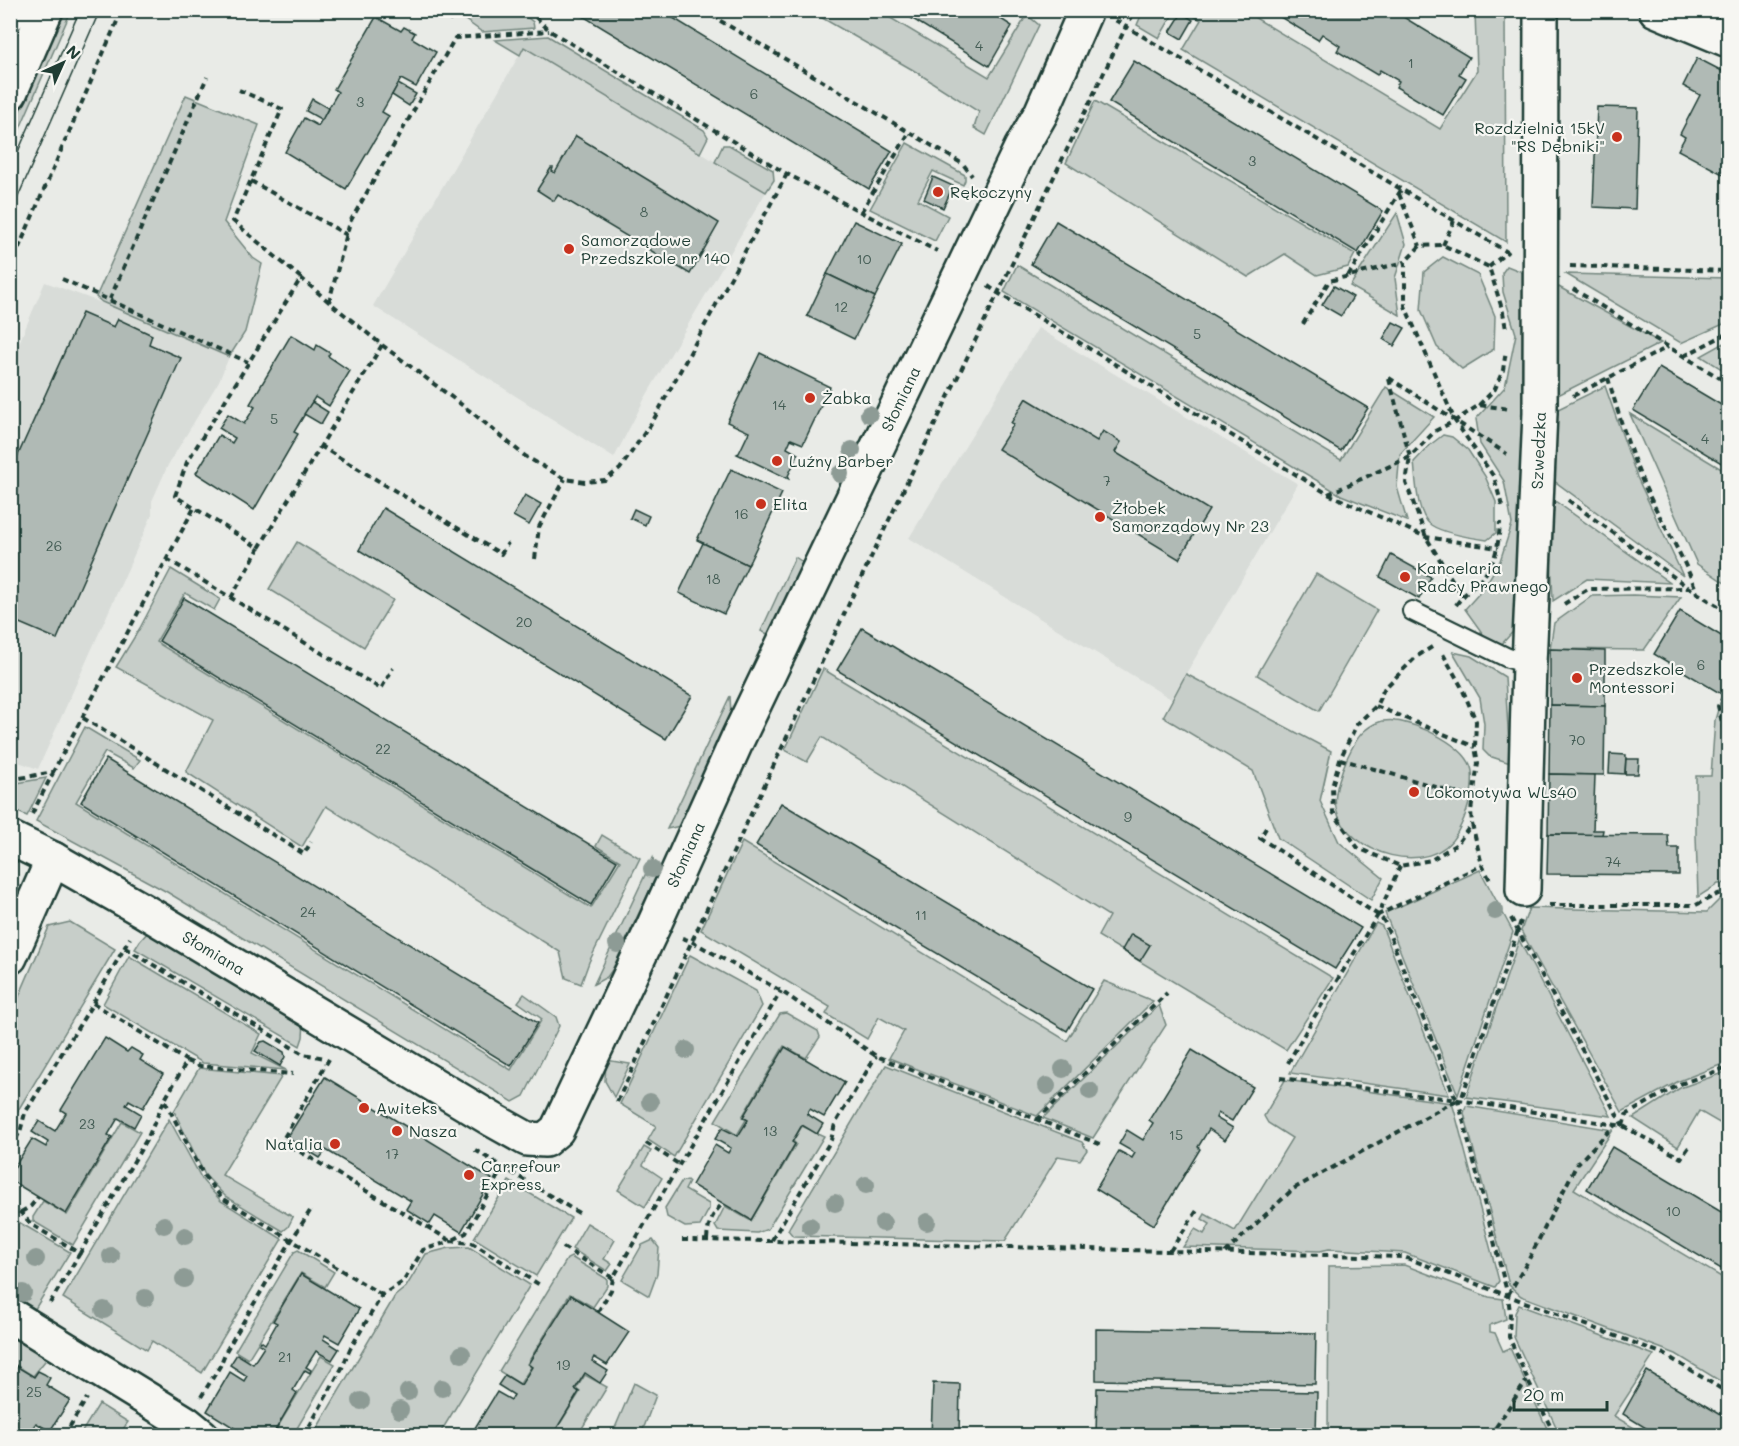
<svg xmlns="http://www.w3.org/2000/svg" width="1739" height="1446" font-family="Mali,sans-serif">
<style>
.built{fill:#d8dcd8}
.green{fill:#c7cec9;stroke:#73867e;stroke-width:1.5}
.building{fill:#b0bab5;stroke:#1f3d34;stroke-width:1.5}
.lines{fill:none;stroke-linecap:round;stroke-linejoin:round}
.service-casing{stroke:#1f3d34;stroke-width:22}
.minor-casing{stroke:#1f3d34;stroke-width:38}
.secondary-casing{stroke:#1f3d34;stroke-width:38}
.path{stroke:#1f3d34;stroke-width:4;stroke-dasharray:6 4.5;stroke-linecap:butt}
.service{stroke:#f6f6f2;stroke-width:18}
.minor{stroke:#f6f6f2;stroke-width:33}
.secondary{stroke:#f6f6f2;stroke-width:33}
.tram{stroke:#1f3d34;stroke-width:1.5}
.tree{fill:#8d9b95}
.poi-dot{fill:#c8321e;stroke:#f6f6f2;stroke-width:2}
.labels{text-anchor:middle;stroke-width:4.5;stroke-linejoin:round;paint-order:stroke}
.number-label{font-size:14px;fill:#435c54}
.poi-label{font-size:16px;fill:#1f3d34;stroke:#f6f6f2;text-anchor:start}
.street-label{font-size:16px;fill:#1f3d34;stroke:#f6f6f2}
</style>
<rect width="100%" height="100%" fill="#e9ebe7"/>
<filter id="ink" filterUnits="userSpaceOnUse"><feTurbulence type="fractalNoise" baseFrequency=".0167" numOctaves="2"/><feDisplacementMap in="SourceGraphic" scale="12" xChannelSelector="R" yChannelSelector="G"/><feConvolveMatrix kernelMatrix="1 2 1 2 8 2 1 2 1" color-interpolation-filters="sRGB"/></filter>
<g filter="url(#ink)">
<g class="built">
<polygon points="524,47 766,192 645,398 614,458 373,306"/>
<polygon points="45,282 143,318 229,357 219,381 168,465 152,501 152,515 38,769 13,760 11,767 11,362"/>
<polygon points="1038,328 1298,484 1171,699 909,538"/>
</g>
<g class="green">
<polygon points="63,11 71,11 11,149 11,131"/>
<polygon points="459,11 519,11 533,22 534,28 482,32 457,14"/>
<polygon points="810,11 879,11 989,77 1027,15 1039,25 986,135 974,128 979,112 913,70"/>
<polygon points="1143,11 1143,10 1175,11 1159,38 1137,25"/>
<polygon points="1185,11 1244,11 1440,129 1477,71 1475,11 1505,11 1506,242 1183,50 1201,20"/>
<polygon points="548,36 704,130 708,137 700,153 524,47 520,55 495,40"/>
<polygon points="186,95 259,125 224,222 253,258 262,264 245,332 229,357 102,302 96,297"/>
<polygon points="1095,101 1355,254 1348,267 1317,275 1285,254 1248,277 1066,163"/>
<polygon points="907,143 965,175 965,180 963,185 933,171 918,200 948,216 935,241 870,209"/>
<polygon points="723,145 729,145 773,170 774,180 766,192 715,162"/>
<polygon points="1397,213 1406,244 1395,278 1400,315 1350,286"/>
<polygon points="1443,257 1478,275 1495,316 1494,349 1462,369 1437,347 1421,310 1424,272"/>
<polygon points="1017,265 1341,460 1386,387 1434,417 1400,454 1397,487 1407,521 1341,495 1004,292"/>
<polygon points="1507,266 1525,273 1518,626 1500,646 1485,637 1465,609 1483,589 1500,561 1512,524 1504,481 1480,444 1476,419 1505,387 1516,334 1503,292 1502,273"/>
<polygon points="1566,274 1728,278 1728,322 1681,343"/>
<polygon points="1557,286 1661,343 1558,395"/>
<polygon points="1728,341 1728,373 1701,356"/>
<polygon points="1605,386 1637,477 1683,576 1553,480 1552,412"/>
<polygon points="1630,414 1728,473 1728,585 1697,564"/>
<path d="M1443 435 1452 437 1468 450 1485 476 1496 502V533L1487 540C1473 538 1443 533 1431 525 1416 514 1416 479 1414 462L1430 445Z"/>
<polygon points="1548,496 1670,583 1587,579 1553,601"/>
<polygon points="297,542 393,600 364,647 269,589"/>
<polygon points="795,557 804,563 770,635 761,631"/>
<polygon points="171,569 220,599 214,610 185,593 156,642 591,908 620,861 596,846 602,835 640,858 589,962 581,984 566,978 560,952 326,806 302,847 186,772 213,720 116,667 140,628"/>
<polygon points="1316,574 1377,610 1319,711 1257,675"/>
<polygon points="1633,595 1681,597 1644,650 1550,649 1554,623 1592,596"/>
<polygon points="1453,652 1471,656 1505,677 1510,763 1489,756 1483,750 1484,724 1480,698"/>
<polygon points="823,669 1333,978 1286,1050 1098,936 1109,916 822,737 807,762 785,750"/>
<polygon points="1186,674 1331,751 1320,801 1339,842 1383,878 1371,900 1278,838 1253,771 1163,717"/>
<polygon points="730,696 731,715 680,826 667,829"/>
<polygon points="1720,703 1728,708 1728,883 1718,884 1698,897 1696,835 1696,776 1711,776 1715,720"/>
<path d="M1382 721C1386 721 1391 720 1395 721 1418 723 1468 746 1472 771 1474 792 1467 815 1457 833 1432 879 1346 855 1336 808 1333 793 1342 769 1348 756 1356 739 1363 727 1382 721Z"/>
<polygon points="85,727 140,760 134,768 105,752 76,802 511,1070 542,1019 518,1002 524,994 556,1017 559,1026 524,1096 513,1102 167,892 36,821"/>
<polygon points="46,778 27,816 11,809 11,784"/>
<polygon points="742,842 1067,1041 1104,981 1153,1001 1037,1116 889,1058 904,1031 879,1017 867,1039 826,1014 830,1007 701,930"/>
<polygon points="653,858 656,877 612,970 607,977 594,984"/>
<polygon points="1480,870 1513,932 1458,1095 1385,913"/>
<polygon points="1728,897 1728,1062 1679,1081 1622,1112 1521,931 1529,908 1707,912 1721,898"/>
<polygon points="70,922 115,949 11,1122 11,1015 49,927"/>
<polygon points="1376,923 1382,926 1449,1095 1290,1073"/>
<polygon points="150,930 304,1022 303,1037 300,1046 135,949 140,941"/>
<polygon points="1519,940 1611,1116 1466,1097"/>
<polygon points="690,955 756,991 762,1006 674,1157 648,1140 656,1126 620,1104"/>
<polygon points="129,956 261,1034 252,1053 286,1070 203,1063 103,1004"/>
<polygon points="1159,1005 1166,1025 1093,1138 1043,1118"/>
<polygon points="786,1013 818,1031 820,1037 806,1058 784,1046 742,1117 746,1120 737,1135 715,1121 780,1014"/>
<polygon points="606,1060 630,1064 614,1097 605,1081"/>
<polygon points="886,1065 1082,1142 1087,1150 1080,1160 1058,1156 1005,1241 793,1236 788,1230 790,1226"/>
<polygon points="199,1068 282,1076 222,1175 293,1217 288,1227 283,1231 225,1196 205,1175 174,1111"/>
<polygon points="1728,1071 1728,1128 1699,1111 1678,1147 1633,1118 1680,1088"/>
<polygon points="1285,1080 1452,1103 1455,1113 1499,1281 1495,1287 1405,1253 1329,1249 1320,1251 1183,1247 1195,1229 1204,1234 1210,1224 1202,1219 1205,1214 1235,1231 1292,1138 1268,1123 1264,1116"/>
<polygon points="1466,1106 1613,1130 1574,1189 1728,1281 1728,1386 1676,1354 1521,1296 1509,1285 1464,1113"/>
<polygon points="169,1119 203,1181 221,1201 282,1239 202,1373 152,1341 147,1350 63,1298"/>
<polygon points="122,1122 140,1132 73,1245 33,1221 33,1217 43,1201 67,1215"/>
<polygon points="802,1126 824,1136 768,1229 757,1233 718,1231 715,1226 725,1206 751,1221 796,1144 793,1141"/>
<polygon points="644,1147 651,1151 643,1165 662,1178 645,1207 618,1190"/>
<polygon points="687,1180 689,1182 685,1190 709,1204 709,1209 700,1226 685,1227 667,1217 665,1208 681,1182"/>
<polygon points="509,1181 571,1218 536,1276 474,1238"/>
<polygon points="10,1217 70,1252 35,1309 11,1294"/>
<polygon points="587,1223 615,1240 604,1259 612,1264 607,1271 572,1249"/>
<polygon points="653,1240 659,1248 657,1274 649,1296 622,1280 642,1245"/>
<polygon points="469,1247 530,1285 439,1435 313,1435 395,1296 406,1287 426,1254 449,1248"/>
<polygon points="298,1250 334,1272 325,1287 301,1273 248,1359 235,1351 294,1252"/>
<polygon points="571,1257 607,1279 607,1286 593,1307 570,1294 527,1364 531,1367 520,1384 499,1371 567,1259"/>
<polygon points="1404,1265 1489,1297 1503,1299 1506,1319 1490,1325 1490,1332 1495,1333 1503,1351 1510,1348 1550,1435 1328,1435 1329,1266"/>
<polygon points="1519,1305 1654,1355 1614,1416 1646,1435 1560,1435 1514,1337 1515,1313"/>
<polygon points="11,1333 49,1356 33,1376 11,1362"/>
<polygon points="321,1356 335,1364 293,1435 272,1436"/>
<polygon points="585,1375 607,1387 578,1435 553,1435 580,1392 576,1389"/>
<polygon points="634,1383 656,1395 641,1435 612,1435"/>
<polygon points="99,1404 128,1422 119,1435 80,1435"/>
</g>
<g class="building">
<polygon points="573,10 660,10 892,151 869,189"/>
<polygon points="898,10 987,10 1012,26 989,66"/>
<polygon points="1280,10 1392,10 1469,57 1459,74 1466,78 1443,115 1396,87 1399,81 1380,70 1377,75 1337,51 1340,46 1322,34 1318,40 1277,15"/>
<polygon points="1182,13 1193,20 1182,39 1170,32"/>
<polygon points="376,17 401,31 404,27 415,33 412,38 436,52 416,87 401,79 382,112 389,116 346,189 285,152 304,118 318,126 338,92 334,89"/>
<polygon points="1697,58 1728,74 1728,177 1678,150 1685,137 1680,134 1700,95 1683,86"/>
<polygon points="1134,61 1383,211 1358,253 1109,102"/>
<polygon points="398,84 416,94 409,106 392,95"/>
<polygon points="312,99 328,108 322,120 306,111"/>
<polygon points="1597,107 1638,108 1635,209 1593,207"/>
<polygon points="576,136 719,223 690,274 558,195 554,201 537,190 551,168 553,168 552,171 555,173"/>
<polygon points="933,177 953,186 943,208 924,199"/>
<polygon points="854,221 902,244 875,297 827,274"/>
<polygon points="1056,221 1368,408 1341,451 1031,264"/>
<polygon points="827,274 875,297 854,339 807,316"/>
<polygon points="1334,286 1353,297 1341,316 1322,305"/>
<polygon points="82,313 114,327 118,319 152,335 149,344 181,358 57,639 10,619 10,473"/>
<polygon points="1393,322 1405,328 1394,346 1383,339"/>
<polygon points="291,335 315,350 317,345 330,353 328,356 350,371 329,406 315,397 294,432 298,434 254,510 196,473 219,435 232,443 235,438 219,428 228,414 244,424 255,407 250,404"/>
<polygon points="760,353 830,387 803,444 791,439 787,448 798,454 788,476 789,477 789,479 737,454 739,453 749,432 727,422"/>
<polygon points="1659,368 1728,409 1728,467 1633,410"/>
<polygon points="1026,398 1097,441 1103,431 1121,442 1115,452 1209,510 1179,559 998,449 1014,424 1011,423"/>
<polygon points="312,402 328,412 321,424 304,414"/>
<polygon points="731,469 782,493 748,565 697,540"/>
<polygon points="525,495 541,504 529,525 513,516"/>
<polygon points="383,508 692,696 666,739 359,550"/>
<polygon points="634,509 649,516 645,525 630,518"/>
<polygon points="703,543 748,565 724,614 679,593"/>
<polygon points="1391,555 1431,577 1419,599 1380,577"/>
<polygon points="184,598 617,861 591,905 159,641"/>
<polygon points="1680,611 1728,640 1728,698 1654,654"/>
<polygon points="862,628 1361,928 1335,969 837,670"/>
<polygon points="1550,649 1605,651 1605,706 1550,705"/>
<polygon points="1550,705 1605,706 1604,775 1549,774"/>
<polygon points="1610,754 1626,755 1625,774 1609,773"/>
<polygon points="106,759 538,1023 511,1066 81,802"/>
<polygon points="1626,759 1639,759 1638,774 1625,774"/>
<polygon points="1549,774 1595,775 1593,830 1603,830 1602,835 1548,834"/>
<polygon points="781,803 1092,989 1067,1031 756,845"/>
<polygon points="1548,834 1668,835 1669,848 1679,848 1679,875 1547,874"/>
<polygon points="1131,934 1150,945 1140,961 1122,950"/>
<polygon points="105,1038 127,1052 131,1048 143,1055 140,1060 163,1074 143,1108 129,1100 126,1105 141,1114 134,1127 118,1118 108,1135 112,1137 66,1214 10,1180 10,1174 32,1139 46,1147 48,1142 32,1132 39,1121 55,1131 66,1113 61,1110"/>
<polygon points="265,1041 284,1052 285,1057 280,1066 255,1051 261,1042"/>
<polygon points="785,1047 845,1082 824,1117 810,1109 807,1114 823,1124 817,1134 802,1125 792,1142 795,1144 751,1220 692,1185 715,1145 728,1153 731,1148 715,1139 722,1128 738,1136 748,1120 743,1117"/>
<polygon points="1192,1050 1253,1087 1232,1121 1218,1113 1216,1118 1233,1128 1225,1140 1209,1129 1198,1147 1200,1149 1154,1225 1096,1189 1119,1151 1132,1158 1135,1153 1119,1144 1127,1130 1143,1140 1153,1123 1149,1120"/>
<polygon points="325,1077 492,1179 461,1232 435,1216 430,1224 406,1209 411,1201 326,1150 320,1158 287,1138"/>
<polygon points="1612,1147 1728,1216 1728,1273 1587,1189"/>
<polygon points="301,1274 359,1309 339,1343 325,1335 323,1339 339,1349 332,1360 316,1351 306,1367 311,1370 310,1373 305,1370 293,1390 297,1393 272,1436 247,1436 207,1411 230,1372 244,1381 247,1376 230,1365 237,1354 253,1364 264,1347 259,1344 261,1341 265,1344 277,1323 273,1321"/>
<polygon points="571,1295 629,1332 607,1365 594,1357 592,1361 608,1371 600,1383 585,1373 575,1389 579,1392 552,1436 481,1436 473,1431 497,1392 511,1400 514,1395 498,1385 505,1375 521,1385 532,1367 528,1364"/>
<polygon points="1096,1329 1316,1333 1315,1384 1096,1380"/>
<polygon points="11,1363 34,1377 38,1371 44,1374 50,1378 46,1385 70,1400 50,1431 36,1423 33,1427 46,1436 10,1436"/>
<polygon points="1647,1371 1728,1419 1728,1436 1659,1436 1623,1414"/>
<polygon points="933,1383 960,1384 959,1436 931,1436"/>
<polygon points="1097,1388 1317,1392 1316,1436 1096,1436"/>
</g>
<g class="lines">
<defs>
<polyline id="service" points="1412,611 1508,658 1529,664"/>
<g id="minor">
<polyline points="1656,10 1728,40"/>
<path id="s1" d="M10 838 53 859 144 911 493 1120 527 1139 545 1140 557 1130 653 927 738 738 971 252 1021 148 1041 113 1086 10"/>
<path id="s2" d="M1523 890 1529 664 1540 413 1541 10"/>
<polyline points="10,957 53,859"/>
<polyline points="10,1315 186,1423 202,1436"/>
</g>
<g id="secondary">
<polyline points="10,14 12,10"/>
<polyline points="10,93 46,10"/>
</g>
</defs>
<use href="#service" class="service-casing"/>
<use href="#minor" class="minor-casing"/>
<use href="#secondary" class="secondary-casing"/>
<g class="path">
<polyline points="528,10 550,31 787,174 937,251"/>
<polyline points="702,10 963,164 972,176"/>
<polyline points="716,19 720,10"/>
<polyline points="1115,20 1509,253"/>
<polyline points="449,21 455,10"/>
<polyline points="239,90 282,109 233,221 301,278"/>
<polyline points="251,181 347,235"/>
<polyline points="1399,194 1420,246"/>
<polyline points="861,212 909,133"/>
<polyline points="1443,245 1454,221"/>
<polyline points="1570,266 1728,271"/>
<polyline points="1489,267 1507,252"/>
<polyline points="10,268 122,10"/>
<polyline points="1348,276 1401,190"/>
<polyline points="62,279 248,362"/>
<polyline points="988,286 998,293 1328,494 1426,537 1498,548"/>
<polyline points="1573,289 1728,383"/>
<polyline points="110,299 207,77"/>
<polyline points="329,302 301,278 187,462 175,496 259,548 382,345 329,302 350,222 455,38 549,31"/>
<polyline points="1303,324 1329,281 1405,262"/>
<polyline points="382,345 474,414 525,456 565,479 585,482 605,480 620,469 654,419 787,174"/>
<polyline points="1684,356 1728,333"/>
<polyline points="1389,378 1507,454"/>
<path d="M1608 378C1618 412 1628 447 1642 480 1658 518 1683 553 1697 593"/>
<polyline points="1389,379 1410,457 1406,483 1426,537 1462,596"/>
<polyline points="1573,396 1668,347"/>
<polyline points="1479,405 1495,389 1503,370 1506,351"/>
<polyline points="320,446 501,554 508,543"/>
<polyline points="1328,494 1410,457 1435,431 1455,421 1479,405 1510,409"/>
<polyline points="1568,500 1689,588 1728,612"/>
<polyline points="1502,506 1494,477 1455,421 1405,306 1405,262 1420,246 1443,245 1489,267 1503,312 1506,329"/>
<polyline points="167,559 381,689 393,668"/>
<polyline points="535,559 539,527 565,479"/>
<polyline points="231,598 259,548"/>
<polyline points="1564,604 1588,589 1688,588"/>
<path d="M1456 605C1465 592 1477 585 1486 573 1497 559 1499 539 1500 522"/>
<polyline points="1432,647 1416,657 1384,689 1376,706 1357,724 1340,759 1332,786 1333,812 1358,848 1400,866 1431,860 1457,844 1472,824"/>
<polyline points="1443,654 1461,686 1476,721 1475,747 1478,763 1471,811 1472,824 1482,865 1490,880"/>
<polyline points="1724,696 1718,706 1728,746"/>
<polyline points="1376,706 1475,747"/>
<polyline points="83,718 304,854 311,842"/>
<polyline points="1340,759 1474,798"/>
<polyline points="10,780 53,772 194,508"/>
<polyline points="32,814 53,773"/>
<polyline points="1266,828 1260,838 1378,915 1384,921 1454,1095 1457,1099"/>
<polyline points="1400,866 1378,915 1482,865"/>
<polyline points="1549,905 1696,905 1718,894 1728,892"/>
<polyline points="1511,918 1623,1126"/>
<polyline points="1521,921 1462,1097 1458,1100 1508,1296 1510,1312 1509,1337 1528,1380 1555,1436"/>
<polyline points="682,938 691,941 781,991 876,1056 1102,1145"/>
<polyline points="125,948 303,1054 325,1058"/>
<polyline points="329,1059 282,1141 451,1241 466,1233 503,1167"/>
<polyline points="187,1061 201,1066 293,1074"/>
<polyline points="1288,1063 1311,1022 1378,915"/>
<polyline points="1280,1078 1458,1100 1623,1126 1681,1158 1689,1147"/>
<polyline points="165,1101 204,1176 222,1198 382,1295"/>
<polyline points="617,1102 852,597 1134,10"/>
<polyline points="1037,1120 1167,993"/>
<polyline points="1623,1126 1626,1115 1680,1084 1728,1067"/>
<polyline points="646,1143 680,1165"/>
<polyline points="10,1148 20,1132 25,1113 93,1003 130,938"/>
<polyline points="475,1150 582,1215"/>
<polyline points="10,1206 21,1213 32,1225 80,1253 148,1137 164,1101 187,1061 93,1003"/>
<polyline points="21,1212 31,1206 38,1197"/>
<polyline points="682,1240 772,1241 1404,1257 1664,1354 1728,1393"/>
<path d="M707 1240C708 1223 711 1216 723 1203"/>
<polyline points="772,1240 831,1140 835,1124 876,1056"/>
<polyline points="563,1247 613,1278"/>
<polyline points="1170,1251 1198,1209"/>
<polyline points="1225,1253 1293,1189 1457,1100"/>
<polyline points="1508,1295 1528,1261 1577,1164 1615,1125"/>
<polyline points="50,1303 80,1253"/>
<polyline points="598,1312 611,1290 613,1278 781,991"/>
<polyline points="201,1397 220,1366 226,1351 291,1241 310,1211"/>
<polyline points="64,1436 87,1398"/>
<polyline points="304,1436 342,1368 350,1349 382,1295 403,1282 423,1250 451,1241 472,1243 540,1285"/>
<polyline points="1490,1436 1527,1380"/>
</g>
<use href="#service" class="service"/>
<use href="#minor" class="minor"/>
<use href="#secondary" class="secondary"/>
<g class="tram">
<polyline points="10,170 80,10"/>
<polyline points="10,215 100,10"/>
</g>
</g>
<g class="tree">
<circle cx="869" cy="414" r="9"/>
<circle cx="852" cy="450" r="9"/>
<circle cx="840" cy="474" r="9"/>
<circle cx="652" cy="869" r="9"/>
<circle cx="1495" cy="911" r="9"/>
<circle cx="617" cy="944" r="9"/>
<circle cx="686" cy="1050" r="9"/>
<circle cx="1063" cy="1069" r="9"/>
<circle cx="1047" cy="1086" r="9"/>
<circle cx="1090" cy="1091" r="9"/>
<circle cx="650" cy="1102" r="9"/>
<circle cx="866" cy="1185" r="9"/>
<circle cx="835" cy="1203" r="9"/>
<circle cx="927" cy="1222" r="9"/>
<circle cx="883" cy="1223" r="9"/>
<circle cx="164" cy="1225" r="9"/>
<circle cx="810" cy="1226" r="9"/>
<circle cx="185" cy="1236" r="9"/>
<circle cx="111" cy="1256" r="9"/>
<circle cx="36" cy="1259" r="9"/>
<circle cx="184" cy="1279" r="9"/>
<circle cx="23" cy="1293" r="9"/>
<circle cx="145" cy="1298" r="9"/>
<circle cx="104" cy="1310" r="9"/>
<circle cx="462" cy="1354" r="9"/>
<circle cx="442" cy="1388" r="9"/>
<circle cx="408" cy="1392" r="9"/>
<circle cx="361" cy="1401" r="9"/>
<circle cx="400" cy="1410" r="9"/>
</g>
</g>
<g class="poi-dot">
<circle cx="1617" cy="137" r="6"/>
<circle cx="938" cy="192" r="6"/>
<circle cx="569" cy="249" r="6"/>
<circle cx="810" cy="398" r="6"/>
<circle cx="777" cy="461" r="6"/>
<circle cx="761" cy="504" r="6"/>
<circle cx="1100" cy="517" r="6"/>
<circle cx="1405" cy="577" r="6"/>
<circle cx="1577" cy="678" r="6"/>
<circle cx="1414" cy="792" r="6"/>
<circle cx="364" cy="1108" r="6"/>
<circle cx="397" cy="1131" r="6"/>
<circle cx="335" cy="1144" r="6"/>
<circle cx="469" cy="1175" r="6"/>
</g>
<g class="labels">
<g class="number-label">
<text x="979" y="51">4</text>
<text x="1411" y="68">1</text>
<text x="754" y="99">6</text>
<text x="360" y="107">3</text>
<text x="1252" y="166">3</text>
<text x="644" y="217">8</text>
<text x="864" y="264">10</text>
<text x="841" y="312">12</text>
<text x="1197" y="339">5</text>
<text x="779" y="410">14</text>
<text x="274" y="424">5</text>
<text x="1705" y="444">4</text>
<text x="1107" y="486">7</text>
<text x="741" y="519">16</text>
<text x="54" y="551">26</text>
<text x="713" y="584">18</text>
<text x="524" y="627">20</text>
<text x="1701" y="670">6</text>
<text x="1577" y="745">70</text>
<text x="383" y="754">22</text>
<text x="1128" y="822">9</text>
<text x="1613" y="867">74</text>
<text x="308" y="917">24</text>
<text x="921" y="920">11</text>
<text x="87" y="1129">23</text>
<text x="770" y="1136">13</text>
<text x="1176" y="1140">15</text>
<text x="392" y="1159">17</text>
<text x="1673" y="1216">10</text>
<text x="285" y="1362">21</text>
<text x="563" y="1370">19</text>
<text x="34" y="1397">25</text>
</g>
<g class="poi-label">
<text x="1605" y="134" text-anchor="end">Rozdzielnia 15kV<tspan x="1605" dy="18">"RS Dębniki"</tspan></text>
<text x="950" y="198">Rękoczyny</text>
<text x="581" y="246">Samorządowe<tspan x="581" dy="18">Przedszkole nr 140</tspan></text>
<text x="822" y="404">Żabka</text>
<text x="789" y="467">Luźny Barber</text>
<text x="773" y="510">Elita</text>
<text x="1112" y="514">Żłobek<tspan x="1112" dy="18">Samorządowy Nr 23</tspan></text>
<text x="1417" y="574">Kancelaria<tspan x="1417" dy="18">Radcy Prawnego</tspan></text>
<text x="1589" y="675">Przedszkole<tspan x="1589" dy="18">Montessori</tspan></text>
<text x="1426" y="798">Lokomotywa WLs40</text>
<text x="376" y="1114">Awiteks</text>
<text x="409" y="1137">Nasza</text>
<text x="323" y="1150" text-anchor="end">Natalia</text>
<text x="481" y="1172">Carrefour<tspan x="481" dy="18">Express</tspan></text>
</g>
<g class="street-label">
<text dy="6" stroke="none"><textPath href="#s1" startOffset="1440">Słomiana</textPath></text>
<text dy="6" stroke="none"><textPath href="#s2" startOffset="440">Szwedzka</textPath></text>
<text dy="6" stroke="none"><textPath href="#s1" startOffset="936">Słomiana</textPath></text>
<text dy="6" stroke="none"><textPath href="#s1" startOffset="234">Słomiana</textPath></text>
</g>
</g>
<rect width="1739" height="1446" fill="none" stroke="#f6f6f2" stroke-width="36"/>
<rect x="18" y="18" width="1703" height="1410" fill="none" stroke="#1f3d34" stroke-width="2" filter="url(#ink)"/>
<g transform="translate(63 63) rotate(45)" stroke="#f6f6f2" stroke-width="4.5" paint-order="stroke">
<path d="M0-4.5L10 22L0 15L-10 22Z" fill="#1f3d34"/>
<text y="-9" font-size="16" font-weight="bold" text-anchor="middle" fill="#1f3d34">N</text>
</g>
<path d="M1514 1401v9h93v-9" fill="none" stroke="#1f3d34" stroke-width="3"/>
<text x="1523" y="1401" font-size="18" fill="#1f3d34" stroke="#f6f6f2" stroke-width="4.5" paint-order="stroke">20 m</text>
</svg>
